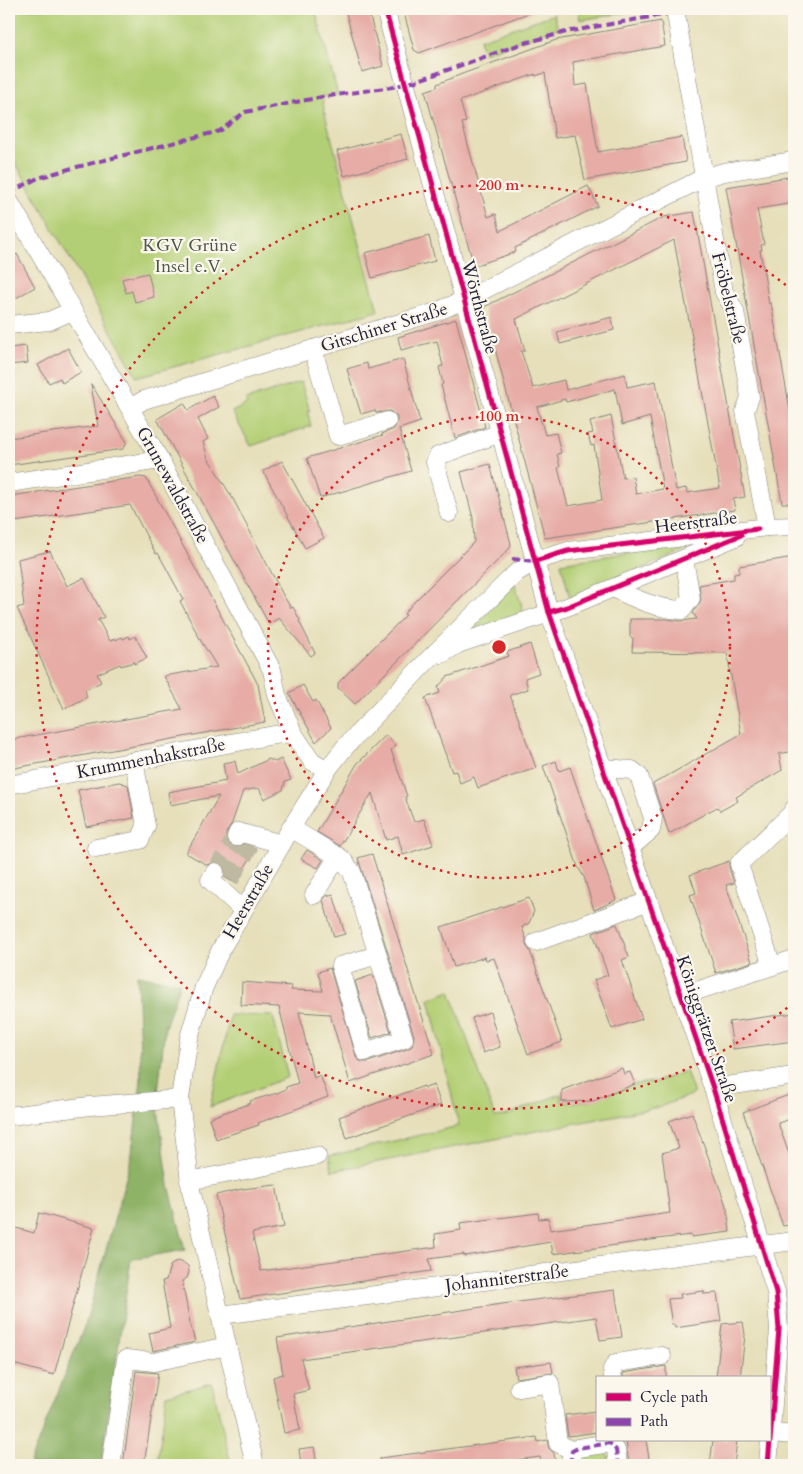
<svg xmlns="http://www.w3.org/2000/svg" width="803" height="1474" font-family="Cardo,serif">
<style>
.green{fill:#b3cf75;stroke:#6a7858}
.forest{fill:#8eb266;stroke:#586a50}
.building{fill:#e6aca5;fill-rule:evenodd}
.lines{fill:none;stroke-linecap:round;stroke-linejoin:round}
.minor-tunnel{stroke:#bfb9a1;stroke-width:18;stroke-dasharray:18 9;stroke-linecap:butt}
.minor-casing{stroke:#84807a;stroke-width:19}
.minor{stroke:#fff;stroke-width:18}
.quiet{stroke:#8e44ad;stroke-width:4;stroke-dasharray:8 4;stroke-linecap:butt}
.cycleway-casing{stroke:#fbf7ec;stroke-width:8}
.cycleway{stroke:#d6006c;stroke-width:5}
.ring{fill:none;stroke:#d62828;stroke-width:2.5;stroke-dasharray:2.5 5}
.labels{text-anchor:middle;stroke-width:4.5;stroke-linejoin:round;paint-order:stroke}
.park-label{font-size:18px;fill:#4e564c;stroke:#fbf7ec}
.street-label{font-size:18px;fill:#22223b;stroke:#fbf7ec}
.centre{fill:#d62828;stroke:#fbf7ec;stroke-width:2.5}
.ring-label{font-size:15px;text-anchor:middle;font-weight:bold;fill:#d62828;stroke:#fbf7ec;stroke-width:4.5;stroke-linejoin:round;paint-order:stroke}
</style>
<rect width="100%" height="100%" fill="#fbf7ec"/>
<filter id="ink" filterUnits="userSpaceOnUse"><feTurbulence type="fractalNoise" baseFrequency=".02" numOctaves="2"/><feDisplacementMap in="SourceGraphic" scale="10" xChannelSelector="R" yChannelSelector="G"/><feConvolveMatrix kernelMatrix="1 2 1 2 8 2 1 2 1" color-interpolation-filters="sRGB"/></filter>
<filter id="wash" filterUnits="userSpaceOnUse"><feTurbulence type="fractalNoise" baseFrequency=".0096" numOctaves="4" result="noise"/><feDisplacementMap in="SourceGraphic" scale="20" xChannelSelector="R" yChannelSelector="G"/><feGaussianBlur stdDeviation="1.12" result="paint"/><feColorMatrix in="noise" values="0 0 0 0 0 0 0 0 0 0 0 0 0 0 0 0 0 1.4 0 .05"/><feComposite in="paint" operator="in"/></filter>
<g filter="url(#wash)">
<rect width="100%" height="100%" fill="#e6dfba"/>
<g class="green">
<polygon points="9,9 315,9 338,95 322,97 326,118 378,311 137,377 9,151"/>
<polygon points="578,9 648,9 580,20"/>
<polygon points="554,14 558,28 484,53 479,40"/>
<polygon points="301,382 310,411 308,413 311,426 251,446 232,412 247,404 246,400"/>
<polygon points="692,543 694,547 570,598 561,563"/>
<polygon points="515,584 524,613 472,632 470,631"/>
<polygon points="450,991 495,1117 504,1116 561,1094 562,1103 590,1101 635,1084 655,1082 686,1071 694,1094 659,1107 332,1171 329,1156 459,1126 429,999"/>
<polygon points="230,1015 273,1016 288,1077 210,1107"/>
<polygon points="212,1383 231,1465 157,1465 167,1395"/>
<polygon points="606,1451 612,1465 582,1465 580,1452"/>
</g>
<polygon class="forest" points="137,975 180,983 165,1027 157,1102 169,1185 185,1250 131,1259 101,1465 29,1465 86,1322 131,1160 141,1080"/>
<g id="blocks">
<g class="building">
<polygon points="345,9 368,9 383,66 362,72"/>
<polygon points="403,9 537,9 537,10 419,53 414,50"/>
<polygon points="661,21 665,46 573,62 575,86 587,84 598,152 682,137 686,162 585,180 575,135 555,138 545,73 535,76 535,74 460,101 466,122 462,123 488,217 496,214 500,231 588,186 598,206 515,248 516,252 474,266 425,91 437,87 437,84 462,74 556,40"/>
<polygon points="401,134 408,159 344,176 337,151"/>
<polygon points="794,176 794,203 757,209 764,244 761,245 762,250 760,250 769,304 771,303 794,433 794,503 782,503 726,187"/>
<path d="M694 212 745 497 733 499 735 510 545 538 484 307 664 217ZM674 240 720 488 687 493 686 488 676 490 656 381 627 387 625 374 566 390 564 380 533 388 521 351H525L516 319ZM615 389 622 425 650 417 663 489 636 494 633 477 623 478 611 416 590 422 593 433 588 434 591 446 594 445 602 500 568 506 558 468 560 467 557 454 561 453 556 433 545 435 537 407 565 399 566 402Z"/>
<polygon points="429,236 435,261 372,278 365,253"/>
<polygon points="17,254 35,287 16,298 9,286 9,259"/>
<polygon points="148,273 154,297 135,302 132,291 126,293 122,279"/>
<polygon points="612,317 614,330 560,344 557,332"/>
<polygon points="456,319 485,427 455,438 441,385 443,384 439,367 443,366 437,341 401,350 398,337"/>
<polygon points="26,346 28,363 9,365 9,348"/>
<polygon points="68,348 81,372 62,383 60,378 49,383 38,365"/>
<polygon points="403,359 420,422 399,429 411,471 320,498 307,458 383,435 382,434 394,429 397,423 397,417 390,411 376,413 375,410 361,414 347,369 367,363 368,369"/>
<polygon points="91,384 127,442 123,449 9,465 9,438 98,426"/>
<polygon points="213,396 219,407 198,419 208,439 203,442 208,458 233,499 282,593 291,608 293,607 300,620 299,621 315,653 311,656 279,618 269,624 157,419 184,403 188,410"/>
<polygon points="282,461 324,538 305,548 263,471"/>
<polygon points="490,464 511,544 510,548 355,704 338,688 338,683 406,615 404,614 414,602 474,542 473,518 461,472"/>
<polygon points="140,477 146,478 258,684 265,722 9,769 9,740 182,709 164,676 217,667 201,641 180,601 183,599 158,553 156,554 130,505 14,522 10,496"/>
<polygon points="50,551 67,586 84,578 104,617 98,620 110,641 115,638 116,640 122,637 123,639 129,636 130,639 135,636 147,658 134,664 134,662 121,666 120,664 97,674 101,682 85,690 87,697 64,709 17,608 24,606 18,559"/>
<polygon points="794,557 794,751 779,754 782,770 736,797 738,801 720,811 717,807 669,834 653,784 741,734 727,653 632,652 633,638 630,637 630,619 667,619 681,621 697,619 693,613 701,600 699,585 734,579 734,574 739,573 739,566"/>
<polygon points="530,644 539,673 525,678 528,689 510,695 536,768 478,788 474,777 460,783 456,771 452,772 425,698 440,693 438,687 447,677 509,656 507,652"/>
<polygon points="303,685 313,702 316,700 331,728 316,742 289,693"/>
<polygon points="386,735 396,746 391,750 407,796 405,797 414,822 424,819 433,845 403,855 398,836 386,840 372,793 340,846 317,832 357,764"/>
<polygon points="269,759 275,762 281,759 291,780 285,782 283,790 264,799 259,788 243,791 232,823 226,833 226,839 228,844 233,847 238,847 243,844 256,849 235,883 224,877 225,867 220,863 215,861 207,865 186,853 219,796 170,805 168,792 226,781 223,763 235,761 238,774"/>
<polygon points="556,761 559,771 570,767 616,900 594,910 584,877 578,867 543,766"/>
<polygon points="119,782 128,785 134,818 86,827 78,790"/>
<polygon points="307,850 323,860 318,868 301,859"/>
<polygon points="372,854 434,1054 350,1083 330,1014 299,1012 314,1078 320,1075 328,1097 258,1123 259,1125 216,1139 209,1118 251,1103 250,1101 277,1093 286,1089 286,1087 298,1083 279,1007 241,1005 242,982 292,986 291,990 323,991 318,972 330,968 357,1059 362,1062 368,1062 407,1049 412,1046 414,1036 358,858"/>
<polygon points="729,861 729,867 734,883 726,885 752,962 716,973 690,895 696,893 690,875"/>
<polygon points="333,894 345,934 334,937 323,900 326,896"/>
<polygon points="529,898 534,911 529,923 522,927 526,939 526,945 530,951 562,1042 528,1054 494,958 486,960 485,957 454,967 441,927"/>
<polygon points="617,924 629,957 622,960 642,1019 612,1029 594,980 608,975 593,933"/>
<polygon points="373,975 391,1032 372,1038 355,981"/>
<polygon points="490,1012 500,1047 483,1053 472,1018"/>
<polygon points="794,1013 794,1041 733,1049 729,1022"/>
<polygon points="622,1068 624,1074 630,1072 635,1084 593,1101 562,1102 562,1090"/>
<polygon points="434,1085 441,1105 347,1138 339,1117 424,1086 425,1088"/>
<polygon points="794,1093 794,1118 778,1123 794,1168 794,1224 783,1226 743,1112"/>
<polygon points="692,1113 727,1208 730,1232 691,1237 691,1235 665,1238 553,1254 551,1242 464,1256 464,1254 429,1259 431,1271 240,1299 216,1195 242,1189 276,1185 284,1227 252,1233 261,1271 436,1247 435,1234 461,1230 460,1223 538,1213 539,1219 548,1218 550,1230 670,1213 662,1153 679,1148 669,1121"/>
<polygon points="39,1213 94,1228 54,1375 9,1363 9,1226 34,1233"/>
<polygon points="177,1261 184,1263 188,1266 189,1272 187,1278 182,1281 190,1323 195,1342 153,1351 149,1333 170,1328 162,1281 166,1280 170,1266"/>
<polygon points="615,1290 622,1337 600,1340 596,1317 301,1359 309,1390 293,1394 300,1430 284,1433 273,1377 283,1374 277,1338 502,1304"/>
<polygon points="704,1291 704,1294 717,1293 721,1321 675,1328 674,1324 672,1325 668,1299 681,1298 680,1294"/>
<polygon points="743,1322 745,1335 740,1378 716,1378 722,1324"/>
<polygon points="551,1362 553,1373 516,1378 514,1367"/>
<polygon points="666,1366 666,1378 623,1378 623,1373"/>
<polygon points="136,1371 158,1373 144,1465 123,1465"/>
<polygon points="597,1411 597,1432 568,1436 565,1415"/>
<polygon points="537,1437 538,1442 547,1440 549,1449 554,1453 555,1460 541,1462 540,1457 480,1465 381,1465 380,1458"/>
<polygon points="626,1440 646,1440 650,1465 629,1465"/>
<polygon points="713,1440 737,1440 734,1465 710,1465"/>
<polygon points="314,1447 317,1465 301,1465 299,1449"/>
</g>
</g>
</g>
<g filter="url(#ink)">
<use href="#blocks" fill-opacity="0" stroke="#84807a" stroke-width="1"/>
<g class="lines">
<g class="minor-tunnel">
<polyline points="215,872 236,837"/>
<polyline points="230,880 250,845"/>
</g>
<defs>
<g id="minor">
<polyline points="385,9 549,612 713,1088 776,1292 779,1329 768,1465"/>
<polyline points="675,9 724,292 735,311 750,397 745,411 767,527"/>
<polyline points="9,201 160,460 272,670 277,695 293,733 312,761 327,770"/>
<polyline points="9,325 49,321 72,311"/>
<polyline points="313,349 338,436 387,421"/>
<polyline points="130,408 144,400 436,312 464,300 703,178 724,172 794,161"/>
<polyline points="9,483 160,460"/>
<polyline points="449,513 435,462 438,456 500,433"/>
<path d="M613 588C635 599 657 609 682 610L691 598 684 559"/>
<polyline points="442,654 458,644 567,607 736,537"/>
<polyline points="603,768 632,770 639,776 653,818 651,830 630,848"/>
<polyline points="9,785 274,735 293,733"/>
<polyline points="291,828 342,859 352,872 404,1039 365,1052 340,966 378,955"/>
<polyline points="236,837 238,832 282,844"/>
<polyline points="96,848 140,840 146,826 134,761"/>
<polyline points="215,872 210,880 243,910"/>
<polyline points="314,895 338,856"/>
<polyline points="536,942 649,901"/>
<polyline points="772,966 739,864 791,814 794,809"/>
<polyline points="681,996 794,959"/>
<polyline points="713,1088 794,1076"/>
<polyline points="9,1116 90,1106 180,1099"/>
<polyline points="189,1181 317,1156"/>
<polyline points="220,1315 794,1241"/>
<polyline points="613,1378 612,1369 616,1363 662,1356"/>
<polyline points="519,1388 550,1383 558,1443 572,1451"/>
<polyline points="772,1433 794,1435"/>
<polyline points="111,1465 126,1359 154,1362 227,1346"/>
<polyline points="255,1465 191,1190 180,1099 189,1038 204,987 221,949 291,828 327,770 345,747 422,666 516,573 535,561 568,551 767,527 794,526"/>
<polyline points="572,1465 571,1458 572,1451 578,1448 610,1443 616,1450 618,1465"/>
</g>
</defs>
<use href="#minor" class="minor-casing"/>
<use href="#minor" class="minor"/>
<g class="quiet">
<polyline points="9,193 38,178 69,169 220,131 245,112 322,97 392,87 416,81 521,44 566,32 667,14"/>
<polyline points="512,559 535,561"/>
<polyline points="572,1465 571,1458 572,1451 578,1448 610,1443 616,1450 618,1465"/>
</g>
<defs>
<g id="cycleway">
<polyline points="385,9 549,612 713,1088 776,1292 779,1329 768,1465"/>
<polyline points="535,561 568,551 758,529"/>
<polyline points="549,612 567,607 741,535"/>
</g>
</defs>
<use href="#cycleway" class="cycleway-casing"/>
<use href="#cycleway" class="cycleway"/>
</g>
</g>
<g class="ring">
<circle cx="499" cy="647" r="231"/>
<path d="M793 1003A462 462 0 1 1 793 291"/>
</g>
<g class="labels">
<g class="park-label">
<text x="190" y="251">KGV Grüne<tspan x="190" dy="21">Insel e.V.</tspan></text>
</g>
<g class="street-label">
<text transform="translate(729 298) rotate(76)" y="6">Fröbelstraße</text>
<text transform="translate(480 307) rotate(75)" y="6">Wörthstraße</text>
<text transform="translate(384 327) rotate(-17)" y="6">Gitschiner Straße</text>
<text transform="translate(173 485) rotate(61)" y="6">Grunewaldstraße</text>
<text transform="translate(696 522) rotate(-7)" y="6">Heerstraße</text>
<text transform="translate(151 758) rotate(-11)" y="6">Krummenhakstraße</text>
<text transform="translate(248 901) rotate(-60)" y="6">Heerstraße</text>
<text transform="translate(707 1029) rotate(71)" y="6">Königgrätzer Straße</text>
<text transform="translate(507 1278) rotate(-7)" y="6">Johanniterstraße</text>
</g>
</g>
<circle cx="499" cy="647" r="8" class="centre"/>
<g class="ring-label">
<text x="499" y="190">200 m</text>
<text x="499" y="421">100 m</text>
</g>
<rect width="803" height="1474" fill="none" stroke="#fbf7ec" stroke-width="30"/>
<rect x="596" y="1376" width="175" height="65" fill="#fbf7ec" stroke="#a4a2a5"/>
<rect x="606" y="1393" width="25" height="8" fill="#d6006c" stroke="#a4a2a5"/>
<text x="640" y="1402" font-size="15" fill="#22223b">Cycle path</text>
<rect x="606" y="1418" width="25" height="8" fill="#8e44ad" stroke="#a4a2a5"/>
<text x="640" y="1426" font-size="15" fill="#22223b">Path</text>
</svg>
